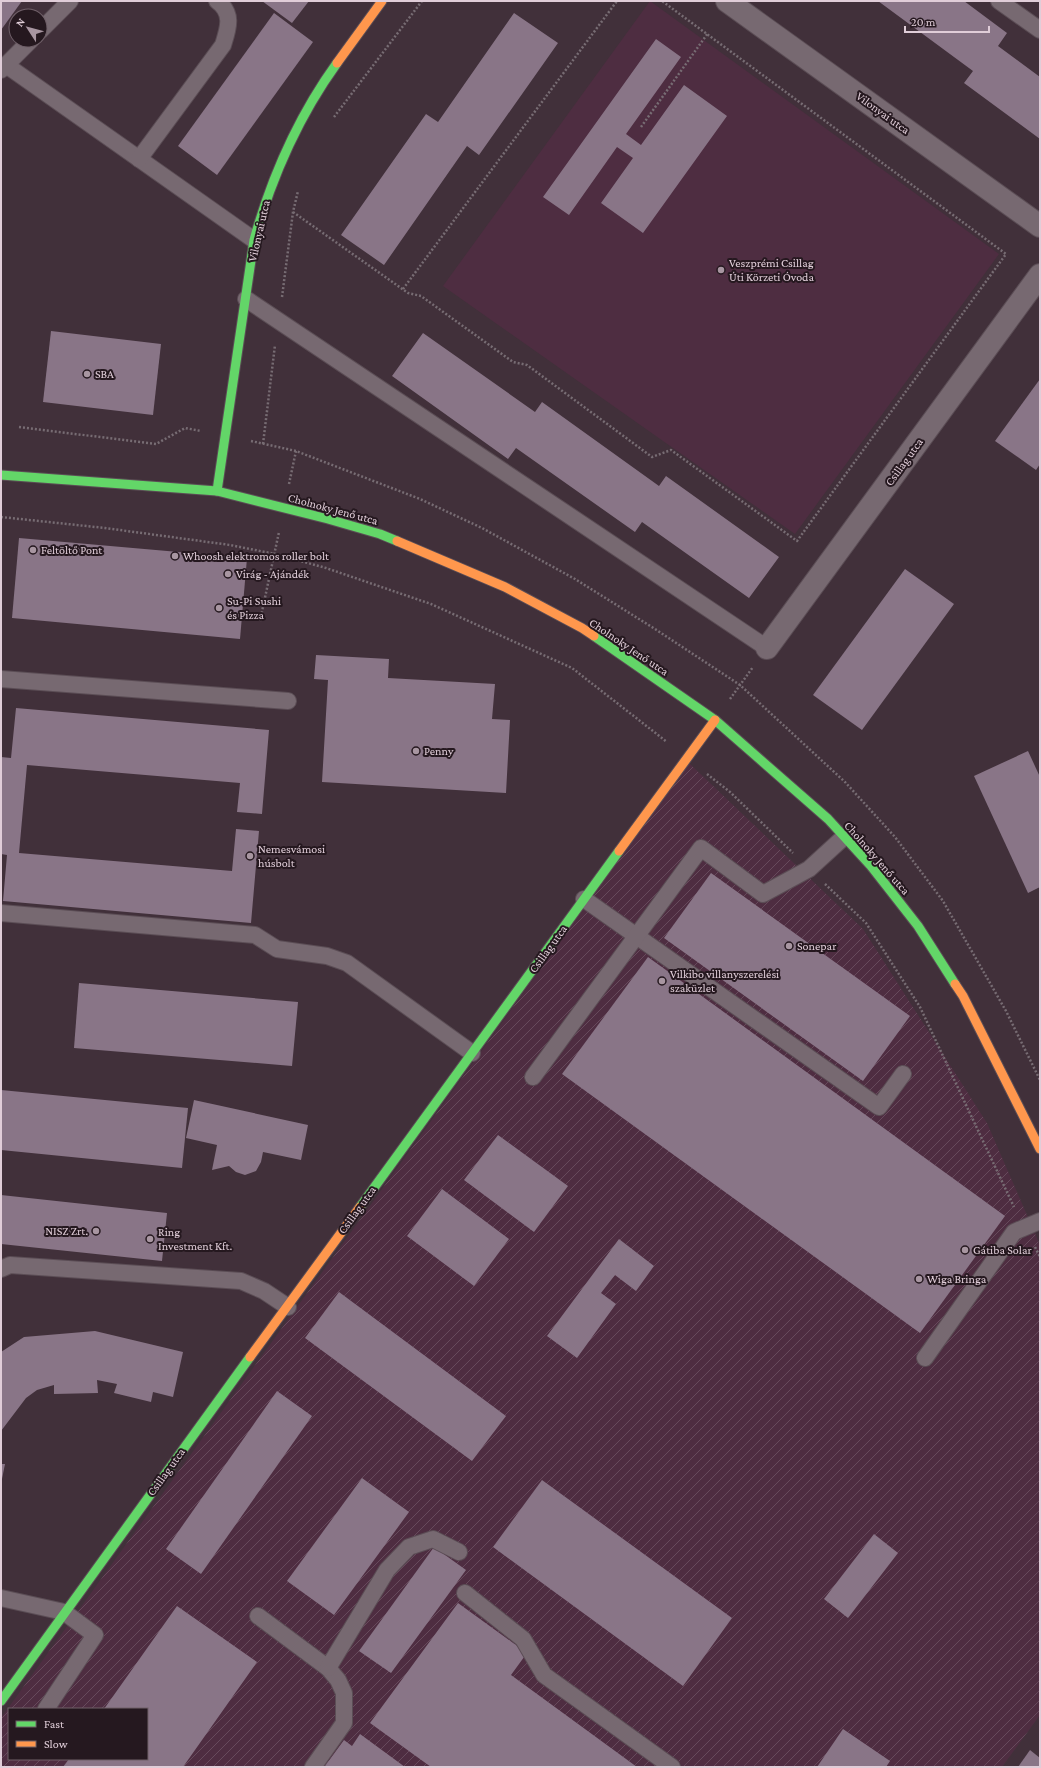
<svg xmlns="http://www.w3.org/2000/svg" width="1041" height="1768" font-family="'Crimson Pro',serif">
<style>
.built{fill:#4e2d41}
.industrial{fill:url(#industrial-furrows);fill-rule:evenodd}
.building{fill:#897587}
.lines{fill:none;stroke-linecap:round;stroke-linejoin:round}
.lane-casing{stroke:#5b4d55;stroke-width:18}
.street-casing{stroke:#5b4d55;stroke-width:24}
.fast-casing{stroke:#5b4d55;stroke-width:11}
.slow-casing{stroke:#5b4d55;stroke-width:11}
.path{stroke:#776c73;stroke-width:2.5;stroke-dasharray:2 2;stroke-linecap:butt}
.lane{stroke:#776971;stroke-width:16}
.street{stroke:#776971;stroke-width:22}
.fast{stroke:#63d668;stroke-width:9}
.slow{stroke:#ff974d;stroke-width:9}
.poi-dot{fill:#a896a1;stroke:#25181f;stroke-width:1.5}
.labels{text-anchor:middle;stroke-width:4;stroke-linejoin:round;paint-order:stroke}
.street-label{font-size:12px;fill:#e0cdd8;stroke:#25181f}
.poi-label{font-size:12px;fill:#e0cdd8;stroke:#25181f;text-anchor:start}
</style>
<defs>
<pattern id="industrial-furrows" width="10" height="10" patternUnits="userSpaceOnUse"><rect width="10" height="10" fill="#4e2d41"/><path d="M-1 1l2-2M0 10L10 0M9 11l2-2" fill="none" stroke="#674a5c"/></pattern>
</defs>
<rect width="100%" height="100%" fill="#41303a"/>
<polygon class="built" points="650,1 999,254 795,534 443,286"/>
<path class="industrial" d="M689 763 863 929 987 1123 1040 1245V1715L1002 1767H1V1718ZM9 1709H147V1759H9Z"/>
<g class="building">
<polygon points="1,1 22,1 1,30"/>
<polygon points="262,1 309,1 292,23"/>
<polygon points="878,1 964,1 1007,33 998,46 1040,77 1040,139 964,83 973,71"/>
<polygon points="274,13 313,42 217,175 178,146"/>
<polygon points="514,13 558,43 479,155 467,146 384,265 341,235 426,114 438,122"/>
<polygon points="656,39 681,57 626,134 641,145 684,85 727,116 643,233 601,203 633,158 617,147 569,215 543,197"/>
<polygon points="51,331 161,344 153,415 43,402"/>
<polygon points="423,333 535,412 542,402 659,486 666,476 779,557 749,598 642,522 635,532 516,448 508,459 392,376"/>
<polygon points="1040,379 1040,464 1036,470 995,441"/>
<polygon points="19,538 247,558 240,639 12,618"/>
<polygon points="905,569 954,604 862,730 813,695"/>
<polygon points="316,655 389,659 388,678 495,684 492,719 510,720 506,793 322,782 328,680 314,679"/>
<polygon points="16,708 269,730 262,814 237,812 240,783 27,765 19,853 232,871 236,829 259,831 251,923 3,901 7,855 1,854 1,757 11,758"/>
<polygon points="1028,751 1040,777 1040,887 1028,893 974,776"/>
<polygon points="711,873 910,1016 863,1081 664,938"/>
<polygon points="648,957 1005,1216 920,1333 562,1074"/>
<polygon points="79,983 298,1002 292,1066 74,1048"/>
<polygon points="1,1090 188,1108 182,1168 1,1150"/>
<polygon points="194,1100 308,1125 301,1160 263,1152 261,1162 256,1171 245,1175 236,1172 229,1166 212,1170 217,1145 186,1138"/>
<polygon points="498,1135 568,1186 534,1232 464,1180"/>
<polygon points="442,1189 509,1239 474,1286 407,1236"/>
<polygon points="1,1195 167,1213 162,1261 1,1244"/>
<polygon points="619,1239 654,1266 636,1291 615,1275 601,1293 616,1304 577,1358 547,1336"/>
<polygon points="339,1292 506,1416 472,1461 305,1338"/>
<polygon points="95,1331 183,1352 173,1397 153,1392 151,1402 114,1393 117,1384 97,1380 98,1393 54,1394 54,1385 37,1390 26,1398 1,1431 1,1352 24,1337"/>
<polygon points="277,1391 312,1416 201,1574 166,1549"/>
<polygon points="1,1464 5,1464 2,1479 1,1479"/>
<polygon points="362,1478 409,1512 334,1615 287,1581"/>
<polygon points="542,1480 732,1618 683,1686 493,1547"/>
<polygon points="874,1534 898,1553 848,1618 824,1599"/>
<polygon points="434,1547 466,1570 391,1673 359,1651"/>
<polygon points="458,1603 527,1653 511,1675 637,1767 431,1767 370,1723"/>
<polygon points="177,1606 257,1662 183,1767 63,1767 69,1759 147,1759 147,1709 104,1709"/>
<polygon points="843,1729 890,1761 886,1767 817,1767"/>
<polygon points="360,1734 405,1767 325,1766 344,1740 352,1746"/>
<polygon points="1030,1750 1040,1758 1040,1767 1018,1767"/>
</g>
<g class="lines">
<defs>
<g id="lane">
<polyline points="999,1 1040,30"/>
<polyline points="40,31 70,1"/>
<polyline points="6,65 254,240"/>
<polyline points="1,70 31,40"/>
<path d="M139 159 223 45C228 29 234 13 217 1"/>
<polyline points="246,299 767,648"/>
<polyline points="1,679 288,701"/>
<polyline points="584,899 879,1107 903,1074"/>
<polyline points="1,913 255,935 277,949 327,956 347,963 472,1053"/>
<polyline points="533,1077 701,848 763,894 809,869 844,837"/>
<polyline points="1,1269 10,1265 241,1281 264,1291 288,1307"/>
<polyline points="925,1358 1014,1232 1040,1221"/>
<polyline points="465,1593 523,1639 544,1675 672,1767"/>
<polyline points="1,1598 64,1612 95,1635 46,1709"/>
<polyline points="258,1616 328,1668 338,1680 344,1693 344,1723 313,1767"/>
<polyline points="328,1668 387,1570 409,1547 433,1539 459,1552"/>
</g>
<g id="street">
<polyline points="727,1 1040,226"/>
<polyline points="767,648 1040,275"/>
</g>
<g id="fast">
<polyline points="1,475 217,491 328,519 380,534 397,541"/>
<path d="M217 491 254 240C272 176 298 117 337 63"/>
<polyline points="594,636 715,720 828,819 871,866 918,926 955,984"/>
<polyline points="360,1207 619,851"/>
<polyline points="1,1701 250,1357"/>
</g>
<g id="slow">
<polyline points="337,63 382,1"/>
<polyline points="397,541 505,587 582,628 594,636"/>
<polyline points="619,851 715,720"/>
<polyline points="955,984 963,996 1040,1149"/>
<polyline points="250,1357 360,1207"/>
</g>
</defs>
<use href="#lane" class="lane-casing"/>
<use href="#street" class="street-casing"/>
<use href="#fast" class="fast-casing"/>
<use href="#slow" class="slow-casing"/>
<g class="path">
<polyline points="334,117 422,1"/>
<polyline points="641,127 708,33"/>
<polyline points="293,212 408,293 421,296 513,362 527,365 652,457 671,450 797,541 1006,254 662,1"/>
<polyline points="403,289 617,1"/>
<polyline points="282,297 293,212 298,191"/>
<polyline points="19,427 156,444 185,428 201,431"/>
<polyline points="251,441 296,451 420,499 482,528 575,579 655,629 740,685 845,782 895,837 943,901 1006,1011 1040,1080"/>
<polyline points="263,444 275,345"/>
<polyline points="289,484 296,451"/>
<polyline points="1,517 105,528 230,545 275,554 326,568 431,604 572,668 667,742"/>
<polyline points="260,621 279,532"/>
<polyline points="730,699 753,667"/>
<polyline points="707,774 730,792 793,853"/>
<polyline points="825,884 866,923 920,1007 1014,1207"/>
<polyline points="1035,1247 1040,1257"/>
</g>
<use href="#lane" class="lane"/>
<use href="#street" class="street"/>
<use href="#fast" class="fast"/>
<use href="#slow" class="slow"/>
</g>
<g class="poi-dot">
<circle cx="721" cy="270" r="4"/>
<circle cx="87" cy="374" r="4"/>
<circle cx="33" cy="550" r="4"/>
<circle cx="175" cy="556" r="4"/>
<circle cx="228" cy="574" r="4"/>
<circle cx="219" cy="608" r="4"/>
<circle cx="416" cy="751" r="4"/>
<circle cx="250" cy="856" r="4"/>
<circle cx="789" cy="946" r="4"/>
<circle cx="662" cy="981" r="4"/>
<circle cx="96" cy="1231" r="4"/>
<circle cx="150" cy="1239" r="4"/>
<circle cx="965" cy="1250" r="4"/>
<circle cx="919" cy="1279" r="4"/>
</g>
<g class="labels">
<g class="street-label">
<text transform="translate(883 113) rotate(36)" y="4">Vilonyai utca</text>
<text transform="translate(259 231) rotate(-77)" y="4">Vilonyai utca</text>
<text transform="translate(904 462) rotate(-54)" y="4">Csillag utca</text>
<text transform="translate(333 509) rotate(15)" y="4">Cholnoky Jenő utca</text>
<text transform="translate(629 647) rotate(34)" y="4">Cholnoky Jenő utca</text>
<text transform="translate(877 858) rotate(49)" y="4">Cholnoky Jenő utca</text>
<text transform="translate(548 949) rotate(-54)" y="4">Csillag utca</text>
<text transform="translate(357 1210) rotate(-54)" y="4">Csillag utca</text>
<text transform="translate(166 1472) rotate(-54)" y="4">Csillag utca</text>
</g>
<g class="poi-label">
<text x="729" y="267">Veszprémi Csillag<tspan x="729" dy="14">Úti Körzeti Óvoda</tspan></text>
<text x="95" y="378">SBA</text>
<text x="41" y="554">Feltöltő Pont</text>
<text x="183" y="560">Whoosh elektromos roller bolt</text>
<text x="236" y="578">Virág - Ajándék</text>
<text x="227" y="605">Su-Pi Sushi<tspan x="227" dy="14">és Pizza</tspan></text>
<text x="424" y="755">Penny</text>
<text x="258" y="853">Nemesvámosi<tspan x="258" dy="14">húsbolt</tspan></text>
<text x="797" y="950">Sonepar</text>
<text x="670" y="978">Vilkibo villanyszerelési<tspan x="670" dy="14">szaküzlet</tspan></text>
<text x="88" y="1235" text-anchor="end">NISZ Zrt.</text>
<text x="158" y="1236">Ring<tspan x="158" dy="14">Investment Kft.</tspan></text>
<text x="973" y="1254">Gátiba Solar</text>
<text x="927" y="1283">Wiga Bringa</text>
</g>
</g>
<rect width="1041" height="1768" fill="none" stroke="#e0cdd8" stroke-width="4"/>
<rect x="8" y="1708" width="140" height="52" fill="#25181f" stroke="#706069"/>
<rect x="16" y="1721" width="20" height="6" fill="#63d668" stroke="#706069"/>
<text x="44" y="1728" font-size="12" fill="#e0cdd8">Fast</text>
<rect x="16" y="1741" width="20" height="6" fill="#ff974d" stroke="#706069"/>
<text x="44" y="1748" font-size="12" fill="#e0cdd8">Slow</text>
<g transform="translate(28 28) rotate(306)"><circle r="19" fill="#25181f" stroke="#706069"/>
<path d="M0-3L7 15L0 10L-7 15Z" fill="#a896a1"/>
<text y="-6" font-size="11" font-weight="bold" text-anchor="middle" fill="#e0cdd8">N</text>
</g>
<path d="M905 26v6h84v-6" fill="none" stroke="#e0cdd8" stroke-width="2"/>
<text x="911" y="26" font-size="12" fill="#e0cdd8" stroke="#25181f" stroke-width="3" paint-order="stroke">20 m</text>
</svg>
